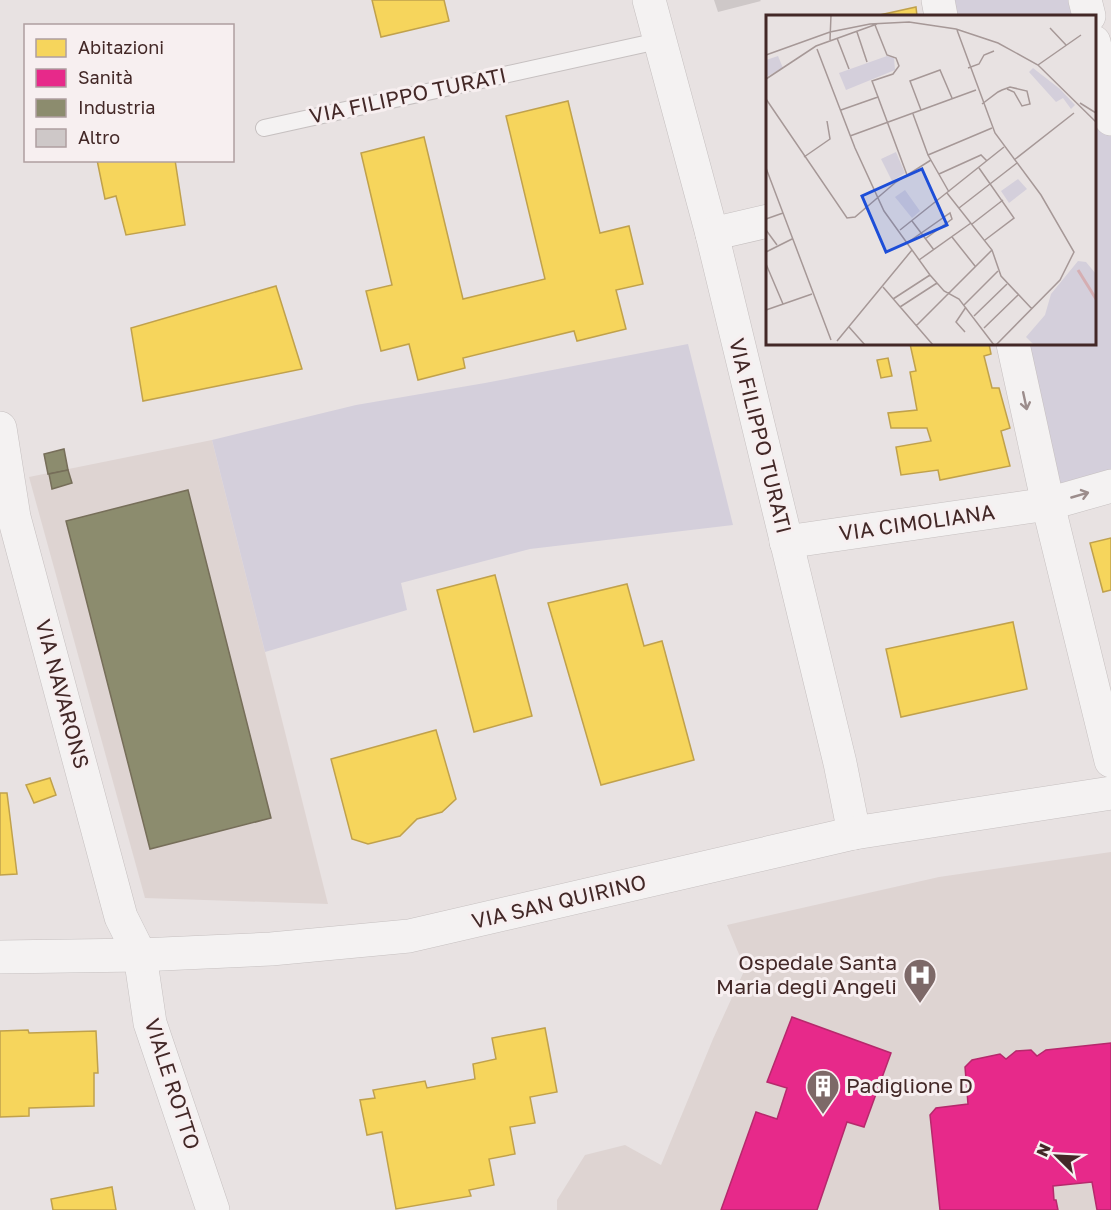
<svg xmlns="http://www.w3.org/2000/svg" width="1111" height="1210" font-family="'Golos Text',sans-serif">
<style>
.built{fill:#ded4d2}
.green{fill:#d4cfdb}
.homes{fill:#f6d55c;stroke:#c0a14c;stroke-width:1.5}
.health{fill:#e7298a;stroke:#b6296c;stroke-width:1.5}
.industry{fill:#8c8c6e;stroke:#766e59;stroke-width:1.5}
.building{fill:#cec8c8}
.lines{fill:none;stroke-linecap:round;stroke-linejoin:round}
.service-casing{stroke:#c6c0c0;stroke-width:18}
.minor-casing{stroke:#c6c0c0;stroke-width:34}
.service{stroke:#f4f2f2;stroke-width:16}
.minor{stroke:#f4f2f2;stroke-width:33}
.oneway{stroke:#9c8d8c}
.labels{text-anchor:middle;stroke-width:6;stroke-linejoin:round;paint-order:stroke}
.street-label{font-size:21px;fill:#432827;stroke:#f7eff0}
.poi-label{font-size:21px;fill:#432827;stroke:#f7eff0;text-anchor:end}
.inset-river{fill:none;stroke:#d5aeb2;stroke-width:3}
.inset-road{fill:none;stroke:#a69897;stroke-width:1.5}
.view{fill:#1d4ed8;fill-opacity:0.15;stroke:#1d4ed8;stroke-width:3}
.inset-edge{fill:none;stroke:#432827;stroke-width:3}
</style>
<rect width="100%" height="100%" fill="#e8e2e2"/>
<g class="built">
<polygon points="212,440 328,904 145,898 29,477"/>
<polygon points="1111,852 1111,1210 557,1210 557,1200 585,1155 625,1145 661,1165 713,1039 745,969 727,925 939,877"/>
</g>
<g class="green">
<polygon points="938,0 1085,0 1089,16 941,16"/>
<polygon points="1095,42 1111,119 1111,486 1048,504 1013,344 1094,344"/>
<polygon points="688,344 733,525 530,549 401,583 407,610 265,652 212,440 356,405 485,383"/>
</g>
<g class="homes">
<polygon points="372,0 444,0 449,21 381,37"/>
<polygon points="916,7 917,16 875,16"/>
<polygon points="568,101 600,233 629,226 643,284 616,290 626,329 577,341 574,331 463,358 465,368 418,380 409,344 381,351 366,291 392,285 361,153 424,137 463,299 545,279 506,116"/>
<polygon points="97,160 175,160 185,225 126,235 116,196 105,199"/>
<polygon points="276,286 302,369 143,401 131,328"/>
<polygon points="910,344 989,344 991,354 984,356 992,388 999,388 1010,428 1001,431 1010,466 940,480 938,470 901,475 896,447 931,441 927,428 891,428 888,413 917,410 910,372 916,371"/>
<polygon points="888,358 892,376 881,378 877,360"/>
<polygon points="1111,538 1111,590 1103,592 1090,543"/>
<polygon points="495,575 532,716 474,732 437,590"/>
<polygon points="627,584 644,646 662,641 694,760 601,785 548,603"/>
<polygon points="1013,622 1027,689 901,717 886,649"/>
<polygon points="436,730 456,799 442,812 417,819 400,836 368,844 352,839 331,759"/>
<polygon points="50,778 56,795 34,803 26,785"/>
<polygon points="0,793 7,793 17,874 0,875"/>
<polygon points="545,1028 557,1092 530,1097 535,1123 510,1127 515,1154 489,1159 494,1185 469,1190 471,1196 396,1209 382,1132 367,1135 360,1100 375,1098 373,1090 425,1081 427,1088 475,1079 473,1064 496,1059 492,1038"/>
<polygon points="28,1030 29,1033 96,1031 98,1073 94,1073 94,1106 29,1108 29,1116 0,1117 0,1031"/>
<polygon points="112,1187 116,1210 53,1210 51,1199"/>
</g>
<g class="health">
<polygon points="792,1017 891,1053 864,1127 847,1122 817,1210 721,1210 756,1112 777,1119 787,1088 767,1082"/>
<polygon points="1111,1043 1111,1210 1097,1210 1092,1182 1053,1186 1054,1200 1056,1200 1058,1210 940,1210 930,1115 936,1108 968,1104 965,1067 972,1060 1000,1054 1006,1059 1016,1051 1031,1050 1037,1056 1046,1050"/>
</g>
<g class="industry">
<polygon points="64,449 68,470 48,474 44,454"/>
<polygon points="68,470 72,483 52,489 49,474"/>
<polygon points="188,490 271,818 150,849 66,521"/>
</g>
<polygon class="building" points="714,0 760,0 761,1 718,12"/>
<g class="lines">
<defs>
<polyline id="service" points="264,128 658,41"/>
<g id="minor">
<polyline points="649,0 712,234 840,763 854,833"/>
<polyline points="938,0 941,16"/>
<polyline points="1085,0 1089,16"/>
<polyline points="1094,42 1111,119"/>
<polyline points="712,234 768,221"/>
<polyline points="1013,344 1048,504 1111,761"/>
<polyline points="0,428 14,517 121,917 140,955 150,1023 213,1210"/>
<polyline points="786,542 1048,504 1111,486"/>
<polyline points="0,957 140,955 271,949 409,936 854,833 1111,793"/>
</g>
</defs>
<use href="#service" class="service-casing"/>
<use href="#minor" class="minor-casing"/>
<use href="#service" class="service"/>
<use href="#minor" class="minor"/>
</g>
<defs><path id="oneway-shaft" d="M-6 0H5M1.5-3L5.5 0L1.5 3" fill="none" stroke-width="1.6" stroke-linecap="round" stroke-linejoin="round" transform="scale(1.5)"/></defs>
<g class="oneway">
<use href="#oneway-shaft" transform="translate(1025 401) rotate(78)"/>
<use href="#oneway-shaft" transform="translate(1080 495) rotate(-16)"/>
</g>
<defs>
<symbol id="hospital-pin" viewBox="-11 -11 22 30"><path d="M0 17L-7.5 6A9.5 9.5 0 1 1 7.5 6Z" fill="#7d6968" stroke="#f7eff0"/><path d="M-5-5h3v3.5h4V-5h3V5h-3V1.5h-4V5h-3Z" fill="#fff"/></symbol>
<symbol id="building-pin" viewBox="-11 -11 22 30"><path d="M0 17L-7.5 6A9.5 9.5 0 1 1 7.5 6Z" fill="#7d6968" stroke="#f7eff0"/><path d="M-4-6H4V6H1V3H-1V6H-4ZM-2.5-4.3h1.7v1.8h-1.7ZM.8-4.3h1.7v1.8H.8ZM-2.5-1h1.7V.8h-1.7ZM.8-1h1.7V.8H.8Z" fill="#fff"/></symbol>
</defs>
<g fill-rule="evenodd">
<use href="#hospital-pin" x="901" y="956" width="38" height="52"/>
<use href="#building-pin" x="804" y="1067" width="38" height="52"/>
</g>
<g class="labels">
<g class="street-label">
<text transform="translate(408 96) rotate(-12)" y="7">VIA FILIPPO TURATI</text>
<text transform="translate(760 436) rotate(76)" y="7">VIA FILIPPO TURATI</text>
<text transform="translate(917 523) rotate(-8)" y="7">VIA CIMOLIANA</text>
<text transform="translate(62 694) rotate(75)" y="7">VIA NAVARONS</text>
<text transform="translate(559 902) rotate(-13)" y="7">VIA SAN QUIRINO</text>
<text transform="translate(172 1084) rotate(72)" y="7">VIALE ROTTO</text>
</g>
<g class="poi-label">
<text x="897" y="970">Ospedale Santa<tspan x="897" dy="24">Maria degli Angeli</tspan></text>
<text x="846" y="1093" text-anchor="start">Padiglione D</text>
</g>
</g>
<g transform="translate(766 15)">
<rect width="330" height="330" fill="#e8e2e2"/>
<path d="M12 41 17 53 0 62V45ZM121 41 128 43 129 55 80 75 73 58ZM267 53 294 74 309 90 305 94 297 83 290 87 263 57ZM130 137 139 158 126 166 115 144ZM252 164 261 174 243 188 235 176ZM139 175 154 196 146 203 129 182ZM312 246 320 247 330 259V330H268L260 322 279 300 285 279Z" fill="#d4cfdb"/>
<path class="inset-river" d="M312 255 330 284"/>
<path class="inset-road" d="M109 10 121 40 130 43 133 51 127 59 106 66 112 82M284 13 300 30M191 15 229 118 275 180 308 237 294 265 230 330M91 17 101 47M71 23 83 54M64 25 65 0M51 34 89 133 118 196 164 260 178 276 193 284 228 330M0 40 64 17 104 9 143 7 190 14 232 28 272 50 330 107M272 50 315 20M202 53 213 49 218 40 228 36M0 64 50 31 111 9M0 84 81 203 89 202 130 167 165 145M314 88 330 98M216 89 232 77 236 75 244 72 261 76 264 89 256 91 248 77 241 74M75 95 112 82 141 160M155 95 144 66 174 55 186 83M147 99 162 140 183 177M84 121 210 75M162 140 226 113M38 142 64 124 61 106M248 145 308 98M0 153 65 325M213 153 248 203 219 225M173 159 215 140 221 146M181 178 226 235 235 261 266 294M193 193 251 148M0 204 17 198M146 206 168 235M206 209 237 185M0 215 11 230M134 215 238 132M186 222 209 251M141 228 184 198 186 204 159 224M0 237 26 224M153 245 205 208M0 249 17 289M117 272 167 330M127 284 164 260M198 290 232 256M134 292 171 268M0 295 46 279M208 301 241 269M150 311 226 235M83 312 99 330M218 313 252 280M199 317 190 307 200 292M71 326 146 235"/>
<path class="view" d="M156 154 181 210 120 237 96 181Z"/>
<rect width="330" height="330" class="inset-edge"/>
</g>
<rect x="24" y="24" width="210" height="138" fill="#f7eff0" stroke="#af9fa0" stroke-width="1.5"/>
<rect x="36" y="39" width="30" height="18" fill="#f6d55c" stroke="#af9fa0" stroke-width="1.5"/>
<text x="78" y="54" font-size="18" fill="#432827">Abitazioni</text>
<rect x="36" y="69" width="30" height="18" fill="#e7298a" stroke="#af9fa0" stroke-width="1.5"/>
<text x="78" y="84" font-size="18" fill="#432827">Sanità</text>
<rect x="36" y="99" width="30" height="18" fill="#8c8c6e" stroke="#af9fa0" stroke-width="1.5"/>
<text x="78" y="114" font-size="18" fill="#432827">Industria</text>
<rect x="36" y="129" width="30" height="18" fill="#cec8c8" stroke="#af9fa0" stroke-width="1.5"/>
<text x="78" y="144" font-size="18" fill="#432827">Altro</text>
<g transform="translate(1057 1156) rotate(294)" stroke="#f7eff0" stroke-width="4.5" paint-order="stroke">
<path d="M0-4.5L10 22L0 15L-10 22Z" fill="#432827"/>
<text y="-9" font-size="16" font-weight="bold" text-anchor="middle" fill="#432827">N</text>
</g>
</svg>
